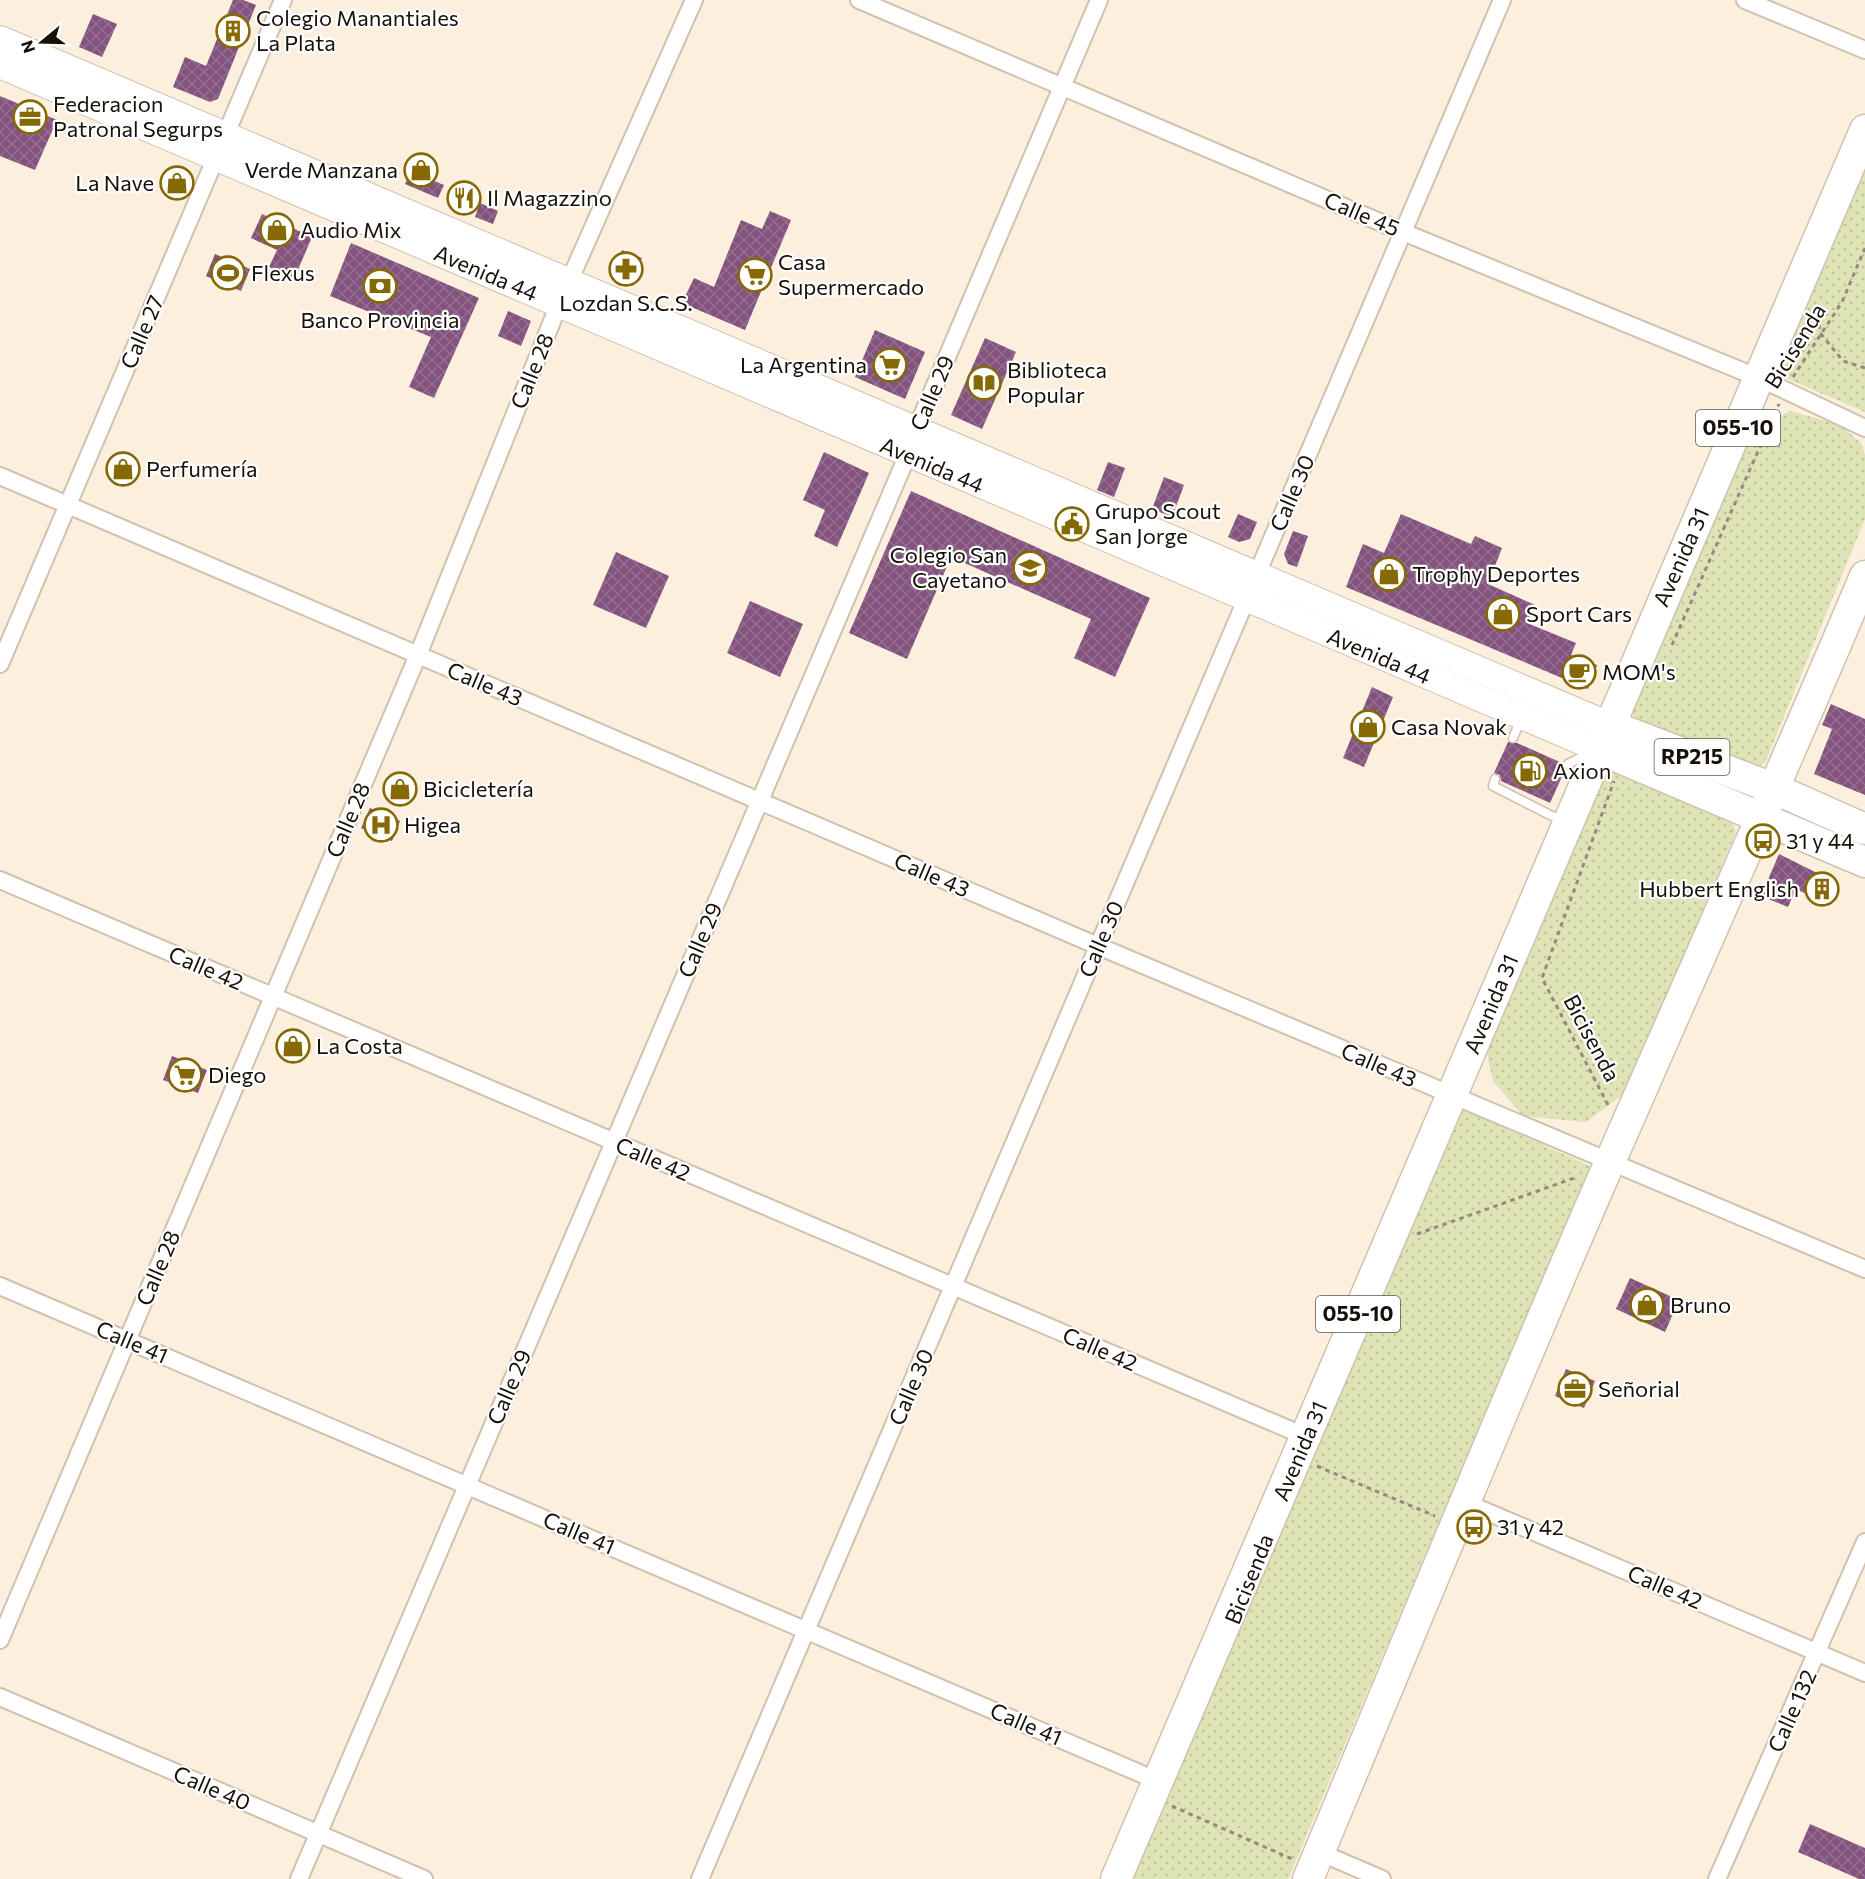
<svg xmlns="http://www.w3.org/2000/svg" width="1865" height="1879" font-family="Commissioner,sans-serif">
<style>
.grass{fill:url(#grass-dots)}
.building{fill:url(#building-cross-hatch)}
.lines{fill:none;stroke-linecap:round;stroke-linejoin:round}
.lane-casing{stroke:#d1c1ad;stroke-width:11}
.street-casing{stroke:#d1c1ad;stroke-width:20}
.primary-casing{stroke:#d1c1ad;stroke-width:28}
.highway-casing{stroke:#d1c1ad;stroke-width:33}
.path{stroke:#93897d;stroke-width:3;stroke-dasharray:4.5 4.5;stroke-linecap:butt}
.lane{stroke:#fff;stroke-width:8}
.street{stroke:#fff;stroke-width:16}
.primary{stroke:#fff;stroke-width:26}
.highway{stroke:#fff;stroke-width:30}
.labels{text-anchor:middle;stroke-width:4.5;stroke-linejoin:round;paint-order:stroke}
.shield{fill:#fff;stroke:#5c5853;stroke-width:1.5}
.shield-label{font-size:21px;font-weight:bold;fill:#161009}
.poi-label{font-size:22px;fill:#161009;stroke:#fff;text-anchor:start}
.street-label{font-size:22px;fill:#161009;stroke:#fff}
</style>
<defs>
<pattern id="grass-dots" width="8" height="8" patternUnits="userSpaceOnUse" patternTransform="scale(1.5)"><rect width="8" height="8" fill="#dee4b6"/><path d="M2 2h.1M6 6h.1" fill="none" stroke="#bec39b" stroke-width="1.8" stroke-linecap="round"/></pattern>
<pattern id="building-cross-hatch" width="8" height="8" patternUnits="userSpaceOnUse" patternTransform="scale(1.5)"><rect width="8" height="8" fill="#83527e"/><path d="M0 0l8 8M0 8l8-8" fill="none" stroke="#93708e"/></pattern>
</defs>
<rect width="100%" height="100%" fill="#fcefde"/>
<g class="grass">
<polygon points="1865,157 1865,412 1783,377 1778,363"/>
<polygon points="1790,411 1840,425 1861,443 1865,455 1865,519 1765,763 1749,770 1636,722 1631,706 1741,439"/>
<polygon points="1620,770 1731,818 1736,832 1625,1093 1586,1122 1523,1116 1493,1081 1485,1045 1599,777"/>
<polygon points="1456,1106 1590,1166 1288,1879 1128,1879"/>
</g>
<g class="building">
<polygon points="233,0 243,0 256,5 218,99 210,102 173,87 185,57 206,66"/>
<polygon points="93,14 117,24 102,57 79,47"/>
<polygon points="0,96 57,120 35,170 0,156"/>
<polygon points="417,155 433,162 427,178 444,185 438,198 405,184"/>
<polygon points="460,187 474,193 468,208 454,203"/>
<polygon points="480,203 498,211 493,224 475,217"/>
<polygon points="770,211 791,220 745,330 682,303 694,278 714,287 741,220 762,229"/>
<polygon points="262,214 312,237 294,279 269,267 277,250 251,238"/>
<polygon points="351,243 479,298 434,398 409,387 431,337 330,296"/>
<polygon points="622,250 642,258 631,284 617,279 614,270"/>
<polygon points="215,254 250,269 241,291 206,276"/>
<polygon points="508,311 531,321 521,346 498,336"/>
<polygon points="875,330 925,352 905,399 855,377"/>
<polygon points="985,338 1016,352 982,429 951,415"/>
<polygon points="824,452 869,473 837,547 814,536 825,510 803,500"/>
<polygon points="1108,462 1125,468 1114,497 1097,490"/>
<polygon points="1164,477 1184,485 1172,517 1152,509"/>
<polygon points="911,491 1150,598 1115,677 1074,658 1091,619 951,557 907,659 849,633"/>
<polygon points="1238,514 1257,522 1250,539 1239,542 1228,537"/>
<polygon points="1401,514 1471,544 1475,536 1502,548 1488,584 1535,605 1527,623 1576,643 1571,655 1597,665 1588,689 1346,587 1363,544 1384,553"/>
<polygon points="1293,531 1308,536 1297,567 1288,564 1284,554"/>
<polygon points="616,552 669,576 646,628 593,605"/>
<polygon points="750,601 803,624 780,677 727,653"/>
<polygon points="1372,687 1393,697 1364,767 1343,758"/>
<polygon points="1831,704 1865,719 1865,795 1814,774 1832,729 1822,725"/>
<polygon points="1508,742 1517,743 1562,763 1565,770 1550,803 1501,781 1500,775 1494,773"/>
<polygon points="370,808 400,821 392,841 361,828"/>
<polygon points="1779,854 1835,882 1825,903 1796,889 1788,907 1761,896"/>
<polygon points="172,1056 207,1070 198,1093 163,1080"/>
<polygon points="1630,1278 1679,1300 1665,1332 1616,1309"/>
<polygon points="1566,1369 1595,1381 1584,1408 1555,1396"/>
<polygon points="1810,1824 1865,1848 1865,1879 1859,1879 1798,1852"/>
</g>
<g class="lines">
<defs>
<g id="lane">
<polyline points="1513,738 1521,719"/>
<polyline points="1568,764 1588,754"/>
<polyline points="1495,779 1493,786 1564,822"/>
</g>
<g id="street">
<polyline points="859,0 1403,232 1759,378 1865,428"/>
<polyline points="1745,0 1865,50"/>
<polyline points="0,476 1098,946 1865,1269"/>
<polyline points="0,664 283,0"/>
<polyline points="0,880 1307,1437"/>
<polyline points="0,1286 1158,1781"/>
<polyline points="1464,1502 1865,1673"/>
<polyline points="0,1640 418,655 559,304 694,0"/>
<polyline points="0,1697 424,1879"/>
<polyline points="1319,1852 1382,1879"/>
<polyline points="299,1879 908,454 916,430 1099,0"/>
<polyline points="700,1879 1502,0"/>
<polyline points="1717,1879 1865,1542"/>
</g>
<g id="primary">
<polyline points="0,39 1609,725"/>
<polyline points="0,65 1599,749"/>
</g>
<g id="highway">
<polyline points="1609,725 1775,789 1865,829"/>
<polyline points="1599,749 1865,862"/>
<polyline points="1116,1879 1865,130"/>
<path d="M1308 1879C1408 1641 1505 1401 1609 1164 1695 968 1782 773 1865 576"/>
</g>
</defs>
<use href="#lane" class="lane-casing"/>
<use href="#street" class="street-casing"/>
<use href="#primary" class="primary-casing"/>
<use href="#highway" class="highway-casing"/>
<g class="path">
<polyline points="1815,307 1821,334 1843,361 1865,368"/>
<polyline points="1793,377 1842,302 1865,248"/>
<polyline points="1672,645 1779,404"/>
<polyline points="1608,1105 1542,978 1614,781"/>
<polyline points="1417,1234 1577,1177"/>
<polyline points="1317,1466 1435,1516"/>
<polyline points="1172,1806 1292,1859"/>
</g>
<use href="#lane" class="lane"/>
<use href="#street" class="street"/>
<use href="#primary" class="primary"/>
<use href="#highway" class="highway"/>
</g>
<defs>
<symbol id="building-ring" viewBox="-11 -11 22 22"><circle r="9.5" fill="#fff" stroke="#856902" stroke-width="1.5"/><path d="M-4-6H4V6H1V3H-1V6H-4ZM-2.5-4.3h1.7v1.8h-1.7ZM.8-4.3h1.7v1.8H.8ZM-2.5-1h1.7V.8h-1.7ZM.8-1h1.7V.8H.8Z" fill="#856902"/></symbol>
<symbol id="office-ring" viewBox="-11 -11 22 22"><circle r="9.5" fill="#fff" stroke="#856902" stroke-width="1.5"/><path d="M-6-3h4V-5.5h4V-3h4V5H-6ZM-1-4.5V-3h2v-1.5ZM-6 0V1H6V0Z" fill="#856902"/></symbol>
<symbol id="shop-ring" viewBox="-11 -11 22 22"><circle r="9.5" fill="#fff" stroke="#856902" stroke-width="1.5"/><path d="M-5-2.5h2.3a2.7 3.5 0 0 1 5.4 0H5L5.5 6h-11ZM-1.5-2.5h3a1.5 2.3 0 0 0-3 0Z" fill="#856902"/></symbol>
<symbol id="restaurant-ring" viewBox="-11 -11 22 22"><circle r="9.5" fill="#fff" stroke="#856902" stroke-width="1.5"/><path d="M-5-6h1v4h1v-4h1v4h1v-4h1v5L-1.5 .5V6h-2V.5L-5-1ZM5-6V6H3V1.5H1.5Q1.5-4 5-6Z" fill="#856902"/></symbol>
<symbol id="pharmacy-ring" viewBox="-11 -11 22 22"><circle r="9.5" fill="#fff" stroke="#856902" stroke-width="1.5"/><path d="M-2-6h4v4h4v4h-4v4h-4v-4h-4v-4h4Z" fill="#856902"/></symbol>
<symbol id="stadium-ring" viewBox="-11 -11 22 22"><circle r="9.5" fill="#fff" stroke="#856902" stroke-width="1.5"/><path d="M0-5a6.5 5 0 1 0 0 10a6.5 5 0 1 0 0-10ZM-3.5-1.8h7v3.6h-7Z" fill="#856902"/></symbol>
<symbol id="supermarket-ring" viewBox="-11 -11 22 22"><circle r="9.5" fill="#fff" stroke="#856902" stroke-width="1.5"/><path d="M-6-5.5h2.5l.6 2H6L4.5 2H-2.5L-4.4-4H-6ZM-1.5 3.2a1.3 1.3 0 1 0 .1 0ZM3 3.2a1.3 1.3 0 1 0 .1 0Z" fill="#856902"/></symbol>
<symbol id="bank-ring" viewBox="-11 -11 22 22"><circle r="9.5" fill="#fff" stroke="#856902" stroke-width="1.5"/><path d="M-6-4H6V4H-6ZM0-2.3a2.3 2.3 0 1 0 0 4.6a2.3 2.3 0 1 0 0-4.6Z" fill="#856902"/></symbol>
<symbol id="library-ring" viewBox="-11 -11 22 22"><circle r="9.5" fill="#fff" stroke="#856902" stroke-width="1.5"/><path d="M-6-4Q-3-5.5-.7-3.5V5Q-3 3-6 4ZM6-4Q3-5.5 .7-3.5V5Q3 3 6 4Z" fill="#856902"/></symbol>
<symbol id="civic-ring" viewBox="-11 -11 22 22"><circle r="9.5" fill="#fff" stroke="#856902" stroke-width="1.5"/><path d="M-.6-6.5H3V-4.5H.6V-3L4-1V1h2V6H-6V1h2V-1L-.6-3ZM-1.2 2.5V6h2.4V2.5Z" fill="#856902"/></symbol>
<symbol id="school-ring" viewBox="-11 -11 22 22"><circle r="9.5" fill="#fff" stroke="#856902" stroke-width="1.5"/><path d="M0-5L7-2L0 1L-7-2ZM-4 1L0 2.5L4 1V4Q0 6-4 4Z" fill="#856902"/></symbol>
<symbol id="cafe-ring" viewBox="-11 -11 22 22"><circle r="9.5" fill="#fff" stroke="#856902" stroke-width="1.5"/><path d="M-5.5-4.5H6V0H3Q3 3.5 0 3.5H-2.5Q-5.5 3.5-5.5 0ZM3-3.2v2h1.7v-2ZM-6 4.5H4V6H-6Z" fill="#856902"/></symbol>
<symbol id="fuel-ring" viewBox="-11 -11 22 22"><circle r="9.5" fill="#fff" stroke="#856902" stroke-width="1.5"/><path d="M-5.5-6h7V0h2V4h1.3V-2.5L3-4.5l.8-.8L6-3V5H2.5V1h-1V6h-7ZM-4.2-4.7v3.2H.2V-4.7Z" fill="#856902"/></symbol>
<symbol id="hospital-ring" viewBox="-11 -11 22 22"><circle r="9.5" fill="#fff" stroke="#856902" stroke-width="1.5"/><path d="M-5-5h3v3.5h4V-5h3V5h-3V1.5h-4V5h-3Z" fill="#856902"/></symbol>
<symbol id="bus-ring" viewBox="-11 -11 22 22"><circle r="9.5" fill="#fff" stroke="#856902" stroke-width="1.5"/><path d="M-5-6H5V4H4V6H2V4H-2V6H-4V4H-5ZM-3.5-4V0h7V-4ZM-3.5 1.2v1.5H-2V1.2ZM2 1.2v1.5H3.5V1.2Z" fill="#856902"/></symbol>
</defs>
<g fill-rule="evenodd">
<use href="#building-ring" x="214" y="12" width="38" height="38"/>
<use href="#office-ring" x="11" y="98" width="38" height="38"/>
<use href="#shop-ring" x="402" y="151" width="38" height="38"/>
<use href="#shop-ring" x="158" y="164" width="38" height="38"/>
<use href="#restaurant-ring" x="445" y="179" width="38" height="38"/>
<use href="#shop-ring" x="258" y="211" width="38" height="38"/>
<use href="#pharmacy-ring" x="607" y="250" width="38" height="38"/>
<use href="#stadium-ring" x="209" y="254" width="38" height="38"/>
<use href="#supermarket-ring" x="736" y="256" width="38" height="38"/>
<use href="#bank-ring" x="361" y="267" width="38" height="38"/>
<use href="#supermarket-ring" x="871" y="346" width="38" height="38"/>
<use href="#library-ring" x="965" y="364" width="38" height="38"/>
<use href="#shop-ring" x="104" y="450" width="38" height="38"/>
<use href="#civic-ring" x="1053" y="505" width="38" height="38"/>
<use href="#school-ring" x="1011" y="549" width="38" height="38"/>
<use href="#shop-ring" x="1370" y="555" width="38" height="38"/>
<use href="#shop-ring" x="1484" y="595" width="38" height="38"/>
<use href="#cafe-ring" x="1560" y="653" width="38" height="38"/>
<use href="#shop-ring" x="1349" y="708" width="38" height="38"/>
<use href="#fuel-ring" x="1511" y="752" width="38" height="38"/>
<use href="#shop-ring" x="381" y="770" width="38" height="38"/>
<use href="#hospital-ring" x="362" y="806" width="38" height="38"/>
<use href="#bus-ring" x="1744" y="822" width="38" height="38"/>
<use href="#building-ring" x="1803" y="870" width="38" height="38"/>
<use href="#shop-ring" x="274" y="1027" width="38" height="38"/>
<use href="#supermarket-ring" x="166" y="1056" width="38" height="38"/>
<use href="#shop-ring" x="1628" y="1286" width="38" height="38"/>
<use href="#office-ring" x="1556" y="1370" width="38" height="38"/>
<use href="#bus-ring" x="1455" y="1508" width="38" height="38"/>
</g>
<g class="labels">
<g class="shield">
<rect x="1696" y="410" width="84" height="36" rx="4.5"/>
<rect x="1654.5" y="739" width="75" height="36" rx="4.5"/>
<rect x="1316" y="1296" width="84" height="36" rx="4.5"/>
</g>
<g class="shield-label">
<text x="1738" y="435">055-10</text>
<text x="1692" y="764">RP215</text>
<text x="1358" y="1321">055-10</text>
</g>
<g class="poi-label">
<text x="256" y="26">Colegio Manantiales<tspan x="256" dy="25">La Plata</tspan></text>
<text x="53" y="112">Federacion<tspan x="53" dy="25">Patronal Segurps</tspan></text>
<text x="398" y="178" text-anchor="end">Verde Manzana</text>
<text x="154" y="191" text-anchor="end">La Nave</text>
<text x="487" y="206">Il Magazzino</text>
<text x="300" y="238">Audio Mix</text>
<text x="778" y="270">Casa<tspan x="778" dy="25">Supermercado</tspan></text>
<text x="251" y="281">Flexus</text>
<text x="626" y="311" text-anchor="middle">Lozdan S.C.S.</text>
<text x="380" y="328" text-anchor="middle">Banco Provincia</text>
<text x="867" y="373" text-anchor="end">La Argentina</text>
<text x="1007" y="378">Biblioteca<tspan x="1007" dy="25">Popular</tspan></text>
<text x="146" y="477">Perfumería</text>
<text x="1095" y="519">Grupo Scout<tspan x="1095" dy="25">San Jorge</tspan></text>
<text x="1007" y="563" text-anchor="end">Colegio San<tspan x="1007" dy="25">Cayetano</tspan></text>
<text x="1412" y="582">Trophy Deportes</text>
<text x="1526" y="622">Sport Cars</text>
<text x="1602" y="680">MOM's</text>
<text x="1391" y="735">Casa Novak</text>
<text x="1553" y="779">Axion</text>
<text x="423" y="797">Bicicletería</text>
<text x="404" y="833">Higea</text>
<text x="1786" y="849">31 y 44</text>
<text x="1799" y="897" text-anchor="end">Hubbert English</text>
<text x="316" y="1054">La Costa</text>
<text x="208" y="1083">Diego</text>
<text x="1670" y="1313">Bruno</text>
<text x="1598" y="1397">Señorial</text>
<text x="1497" y="1535">31 y 42</text>
</g>
<g class="street-label">
<text transform="translate(1362 214) rotate(23)" y="8">Calle 45</text>
<text transform="translate(486 273) rotate(23)" y="8">Avenida 44</text>
<text transform="translate(142 332) rotate(-67)" y="8">Calle 27</text>
<text transform="translate(1795 346) rotate(-58)" y="8">Bicisenda</text>
<text transform="translate(532 371) rotate(-68)" y="8">Calle 28</text>
<text transform="translate(932 393) rotate(-67)" y="8">Calle 29</text>
<text transform="translate(932 465) rotate(23)" y="8">Avenida 44</text>
<text transform="translate(1292 493) rotate(-67)" y="8">Calle 30</text>
<text transform="translate(1681 557) rotate(-66)" y="8">Avenida 31</text>
<text transform="translate(1379 656) rotate(23)" y="8">Avenida 44</text>
<text transform="translate(485 684) rotate(23)" y="8">Calle 43</text>
<text transform="translate(348 820) rotate(-67)" y="8">Calle 28</text>
<text transform="translate(932 875) rotate(23)" y="8">Calle 43</text>
<text transform="translate(1101 939) rotate(-67)" y="8">Calle 30</text>
<text transform="translate(700 940) rotate(-67)" y="8">Calle 29</text>
<text transform="translate(206 968) rotate(23)" y="8">Calle 42</text>
<text transform="translate(1491 1004) rotate(-67)" y="8">Avenida 31</text>
<text transform="translate(1592 1038) rotate(62)" y="8">Bicisenda</text>
<text transform="translate(1379 1065) rotate(23)" y="8">Calle 43</text>
<text transform="translate(653 1159) rotate(23)" y="8">Calle 42</text>
<text transform="translate(158 1268) rotate(-67)" y="8">Calle 28</text>
<text transform="translate(132 1342) rotate(23)" y="8">Calle 41</text>
<text transform="translate(1100 1349) rotate(23)" y="8">Calle 42</text>
<text transform="translate(509 1387) rotate(-67)" y="8">Calle 29</text>
<text transform="translate(911 1387) rotate(-67)" y="8">Calle 30</text>
<text transform="translate(1300 1451) rotate(-67)" y="8">Avenida 31</text>
<text transform="translate(579 1533) rotate(23)" y="8">Calle 41</text>
<text transform="translate(1249 1579) rotate(-68)" y="8">Bicisenda</text>
<text transform="translate(1665 1587) rotate(23)" y="8">Calle 42</text>
<text transform="translate(1792 1711) rotate(-66)" y="8">Calle 132</text>
<text transform="translate(1026 1724) rotate(23)" y="8">Calle 41</text>
<text transform="translate(212 1788) rotate(23)" y="8">Calle 40</text>
</g>
</g>
<g transform="translate(42 42) rotate(251)" stroke="#ffffff" stroke-width="4.5" paint-order="stroke">
<path d="M0-4.5L10 22L0 15L-10 22Z" fill="#161009"/>
<text y="-9" font-size="16" font-weight="bold" text-anchor="middle" fill="#161009">N</text>
</g>
</svg>
